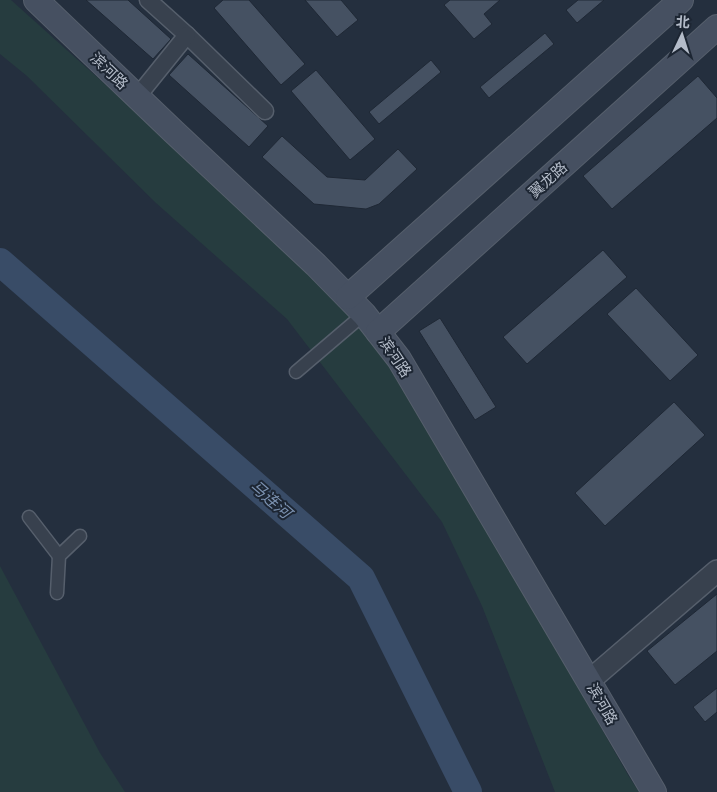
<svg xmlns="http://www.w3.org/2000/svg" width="717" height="792" font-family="'Work Sans','Noto Sans SC',sans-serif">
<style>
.green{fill:#263c3f}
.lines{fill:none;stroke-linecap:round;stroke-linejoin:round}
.river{stroke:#394c67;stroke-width:28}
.building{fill:#455162;stroke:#1f2835}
.pedestrian-casing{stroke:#565f6c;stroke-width:15}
.minor-casing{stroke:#565f6c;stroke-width:19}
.tertiary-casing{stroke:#565f6c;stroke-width:24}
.secondary-casing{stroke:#565f6c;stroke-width:26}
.pedestrian{stroke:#38414e;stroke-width:12}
.minor{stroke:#38414e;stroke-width:16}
.tertiary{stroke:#38414e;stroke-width:21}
.secondary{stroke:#465061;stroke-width:24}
.labels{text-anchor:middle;stroke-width:4;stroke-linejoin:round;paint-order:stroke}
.street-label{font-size:15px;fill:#b4bcc9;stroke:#1d2633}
.water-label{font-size:16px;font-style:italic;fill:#7c92b1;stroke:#1d2633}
</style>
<rect width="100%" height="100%" fill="#242f3e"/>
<g class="green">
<polygon points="0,0 11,0 300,259 392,362 628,775 639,792 555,792 482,606 442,522 287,319 156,203 27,76 0,54"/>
<polygon points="0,566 100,753 125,792 0,792"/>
</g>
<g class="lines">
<polyline class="river" points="0,262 361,578 468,792"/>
</g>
<g class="building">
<polygon points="86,0 128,0 171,39 153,59"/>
<polygon points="223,0 249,0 305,64 281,85 214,8"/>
<polygon points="305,0 341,0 358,20 337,37"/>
<polygon points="450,0 500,0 484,14 492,24 474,39 444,5"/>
<polygon points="578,0 604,0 577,23 566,10"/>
<polygon points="545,33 554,44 489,98 480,87"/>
<polygon points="188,54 268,126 249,147 169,75"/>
<polygon points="431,60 441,72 379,124 369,112"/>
<polygon points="316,70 375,139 350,160 291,91"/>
<polygon points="698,76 717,98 717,118 612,209 583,176"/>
<polygon points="282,136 327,177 365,180 398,149 417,169 379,204 366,209 314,204 262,157"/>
<polygon points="603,250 627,277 527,364 503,337"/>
<polygon points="636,288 698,355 670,381 607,314"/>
<polygon points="440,318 496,407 475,420 419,331"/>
<polygon points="674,402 705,435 605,526 575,493"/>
<polygon points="717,594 717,651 675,685 647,651"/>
<polygon points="717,688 717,712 705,722 693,707"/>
</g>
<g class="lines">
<defs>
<g id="pedestrian">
<polyline points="296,372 364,314"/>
<polyline points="29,517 59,556"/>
<polyline points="57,593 59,556 80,536"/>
</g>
<g id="minor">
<polyline points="148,0 187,35 265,111"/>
<polyline points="137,97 187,35"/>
</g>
<polyline id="tertiary" points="589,681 717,571"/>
<g id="secondary">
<polyline points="36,0 174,132 316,265 364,314 399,359 654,792"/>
<polyline points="348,297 681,0"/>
<polyline points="378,332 717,27"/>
</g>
</defs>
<use href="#pedestrian" class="pedestrian-casing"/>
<use href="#minor" class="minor-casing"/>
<use href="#tertiary" class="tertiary-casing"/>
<use href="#secondary" class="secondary-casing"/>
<use href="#pedestrian" class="pedestrian"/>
<use href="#minor" class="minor"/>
<use href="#tertiary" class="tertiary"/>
<use href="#secondary" class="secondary"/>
</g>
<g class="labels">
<g class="street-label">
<text transform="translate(109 71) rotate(44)" y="5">滨河路</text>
<text transform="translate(548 180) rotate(-42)" y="5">翼龙路</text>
<text transform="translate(395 357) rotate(56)" y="5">滨河路</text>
<text transform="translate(602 704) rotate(60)" y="5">滨河路</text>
</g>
<g class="water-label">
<text transform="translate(271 499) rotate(41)" y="6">马连河</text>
</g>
</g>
<g transform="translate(682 35) rotate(4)" stroke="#1d2633" stroke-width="4" paint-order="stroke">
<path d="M0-4L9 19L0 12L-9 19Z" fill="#b4bcc9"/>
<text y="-8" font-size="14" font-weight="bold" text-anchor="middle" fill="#b4bcc9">北</text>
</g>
</svg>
